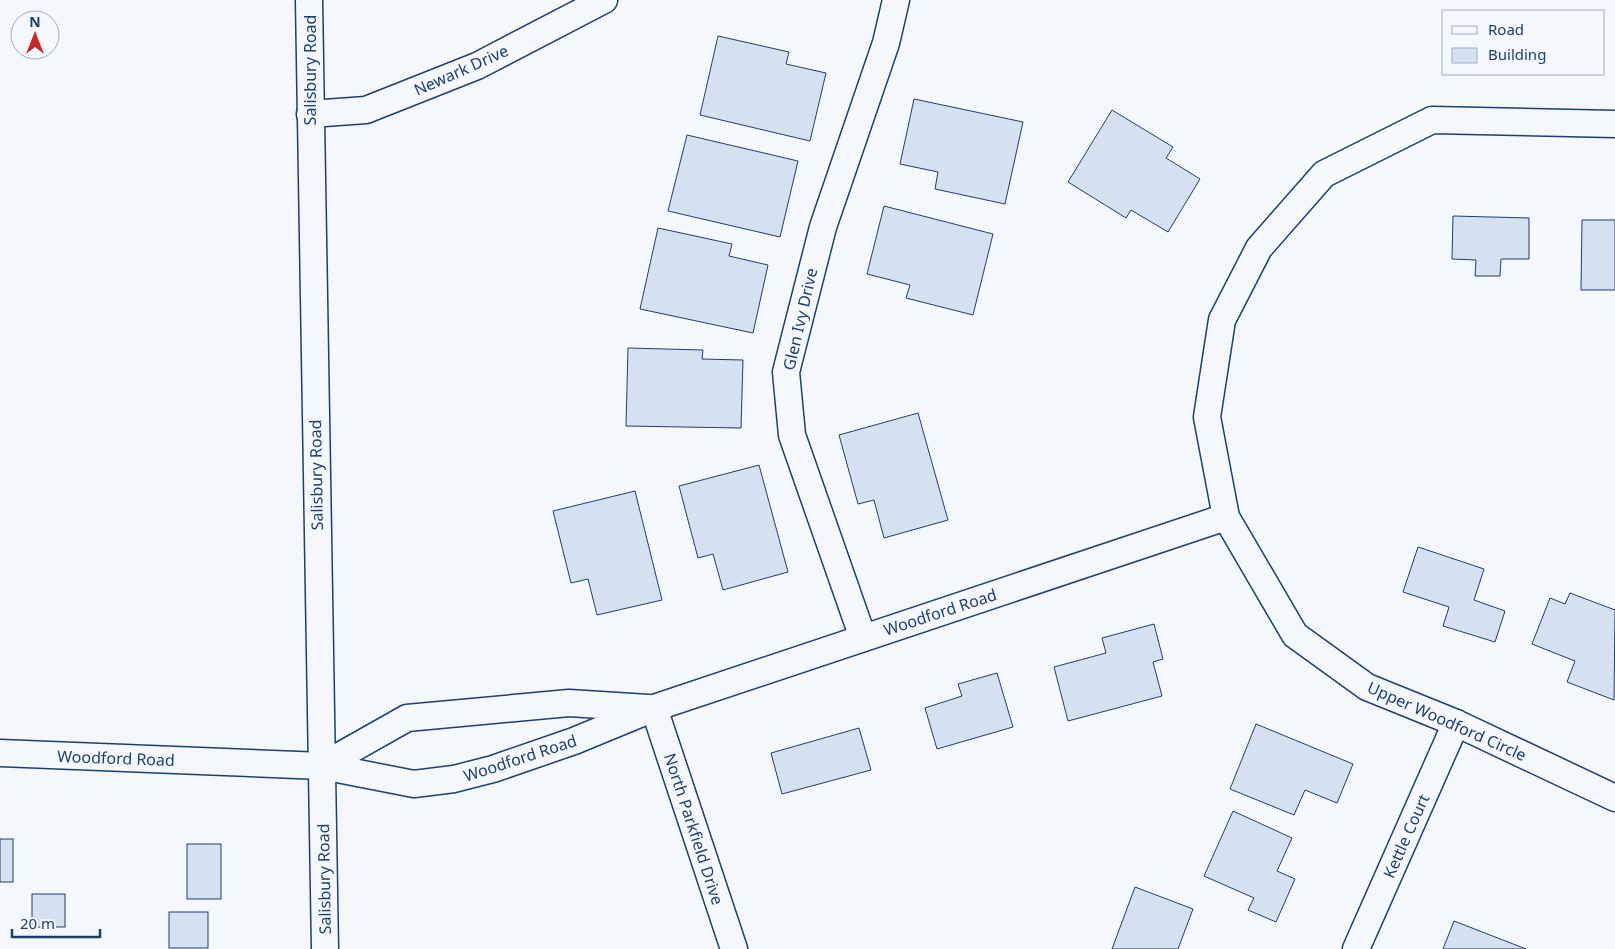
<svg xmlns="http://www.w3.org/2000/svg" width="1615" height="949" font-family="'Noto Sans',sans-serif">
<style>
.building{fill:#d5e0f0;stroke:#1d3f73}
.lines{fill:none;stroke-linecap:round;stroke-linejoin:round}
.minor-casing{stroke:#1d3f73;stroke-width:29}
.minor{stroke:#f4f7fb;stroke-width:26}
.labels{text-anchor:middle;stroke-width:4;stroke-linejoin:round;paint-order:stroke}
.street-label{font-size:16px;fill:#1d3f73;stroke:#f4f7fb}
</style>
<rect width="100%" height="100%" fill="#f4f7fb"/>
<g class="building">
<polygon points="718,36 789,52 786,64 826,73 810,141 700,115"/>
<polygon points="914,99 1023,122 1005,204 935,189 938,172 900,164"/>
<polygon points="1112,110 1173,147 1166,158 1200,179 1168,232 1131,210 1126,218 1068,182"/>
<polygon points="687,135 798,161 780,237 668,211"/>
<polygon points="884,206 993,234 973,315 906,298 910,285 867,274"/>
<polygon points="1453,216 1529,218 1529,259 1501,259 1500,276 1475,276 1476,260 1452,259"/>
<polygon points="1582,220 1615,220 1615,290 1581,290"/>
<polygon points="658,228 732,244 729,256 768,265 753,333 640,309"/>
<polygon points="628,348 703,350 702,359 743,360 741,428 626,426"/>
<polygon points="918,413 948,520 884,538 874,500 858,504 839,435"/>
<polygon points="759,465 788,572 723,590 713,554 698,558 679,486"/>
<polygon points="635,491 662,600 597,615 588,579 571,583 553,511"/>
<polygon points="1418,547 1484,569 1474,600 1505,611 1495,642 1443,626 1449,607 1403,592"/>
<polygon points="1570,593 1615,610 1614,700 1567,682 1575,661 1532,644 1550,598 1565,604"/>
<polygon points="1154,624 1163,659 1153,662 1162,696 1068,721 1054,667 1106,653 1102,638"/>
<polygon points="997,673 1013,727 937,749 925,708 962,696 958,684"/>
<polygon points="1256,724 1353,764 1337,803 1305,790 1294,815 1230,789"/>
<polygon points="859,728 871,770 782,794 771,753"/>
<polygon points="1233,811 1292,838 1277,871 1295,879 1276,922 1248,910 1254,898 1204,876"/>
<rect x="0" y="839" width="13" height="43"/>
<rect x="187" y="844" width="34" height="55"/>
<polygon points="1135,887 1193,909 1178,949 1112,949"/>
<rect x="32" y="894" width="33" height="33"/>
<rect x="169" y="912" width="39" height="36"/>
<polygon points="1454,921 1526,949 1443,949"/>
</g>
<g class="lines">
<defs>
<g id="minor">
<polyline points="309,0 325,949"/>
<polyline points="310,114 366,110 477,66 604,0"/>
<polyline points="1615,124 1432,120 1324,174 1259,248 1222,320 1207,417 1226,517 1295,635 1367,687 1456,723 1615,798"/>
<polyline points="863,638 792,435 786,372 823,227 886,43 896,0"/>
<polyline points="654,708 734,949"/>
<polyline points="0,753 322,766 414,784 454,779 493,769 574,741 654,708 1226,517"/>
<polyline points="322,766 407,718 569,703 648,708"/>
<polyline points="1356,949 1456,723"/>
</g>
</defs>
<use href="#minor" class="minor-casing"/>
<use href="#minor" class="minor"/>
</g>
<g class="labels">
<g class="street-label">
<text transform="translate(310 70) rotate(-90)" y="6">Salisbury Road</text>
<text transform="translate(461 70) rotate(-24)" y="6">Newark Drive</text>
<text transform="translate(800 319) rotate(-77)" y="6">Glen Ivy Drive</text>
<text transform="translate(316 475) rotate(-91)" y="6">Salisbury Road</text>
<text transform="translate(940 612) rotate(-18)" y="6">Woodford Road</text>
<text transform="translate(1447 721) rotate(24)" y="6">Upper Woodford Circle</text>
<text transform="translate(116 758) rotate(2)" y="6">Woodford Road</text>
<text transform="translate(520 758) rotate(-18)" y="6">Woodford Road</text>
<text transform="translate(694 829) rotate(72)" y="6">North Parkfield Drive</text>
<text transform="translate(1406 836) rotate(-66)" y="6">Kettle Court</text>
<text transform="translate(324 879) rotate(-91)" y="6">Salisbury Road</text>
</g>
</g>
<rect x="1442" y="10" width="162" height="65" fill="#f4f7fb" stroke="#9eadc5"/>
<rect x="1452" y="26" width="25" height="8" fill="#f4f7fb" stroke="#9eadc5"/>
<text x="1488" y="35" font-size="15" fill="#1d3f73">Road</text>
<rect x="1452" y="48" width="25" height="15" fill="#d5e0f0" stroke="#9eadc5"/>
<text x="1488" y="60" font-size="15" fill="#1d3f73">Building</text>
<g transform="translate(35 35)"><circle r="24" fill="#f4f7fb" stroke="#9eadc5"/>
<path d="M0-4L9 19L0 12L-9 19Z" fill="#c62828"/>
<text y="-8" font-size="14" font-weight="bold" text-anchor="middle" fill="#1d3f73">N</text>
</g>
<path d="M12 929v8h88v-8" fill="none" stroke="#1d3f73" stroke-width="2.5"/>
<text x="20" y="929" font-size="15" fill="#1d3f73" stroke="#f4f7fb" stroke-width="4" paint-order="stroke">20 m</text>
</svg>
